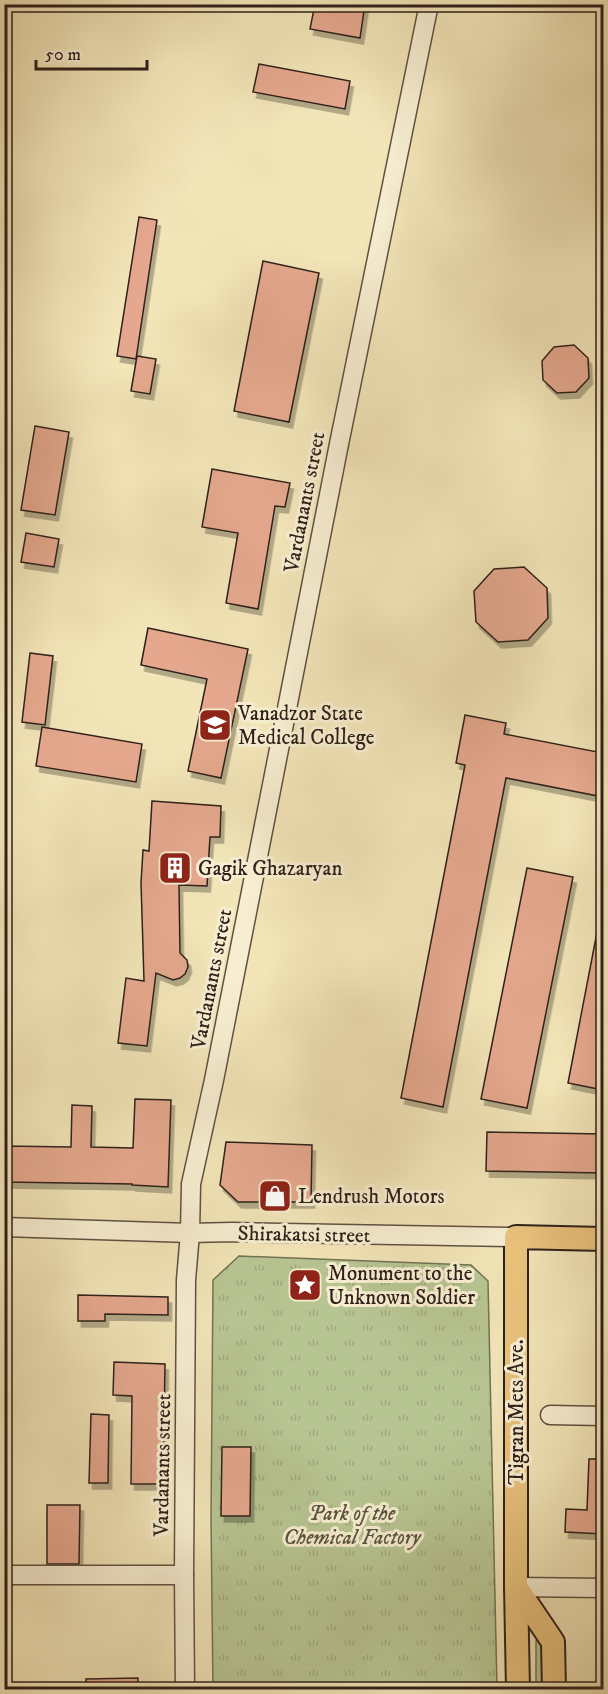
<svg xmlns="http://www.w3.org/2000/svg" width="608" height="1694" font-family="'IM FELL DW Pica',serif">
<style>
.grass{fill:url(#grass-tufts);stroke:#737256;stroke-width:1.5}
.building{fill:#e5a88e;stroke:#2f201a;stroke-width:1.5;filter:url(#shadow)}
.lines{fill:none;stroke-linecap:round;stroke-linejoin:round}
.minor-casing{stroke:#605142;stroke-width:21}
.major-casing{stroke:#2f201a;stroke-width:26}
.minor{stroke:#f7eed1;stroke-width:18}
.major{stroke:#e9c27c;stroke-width:22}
.labels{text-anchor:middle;stroke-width:6;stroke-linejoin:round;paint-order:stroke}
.street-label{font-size:21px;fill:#2f201a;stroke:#f7eed1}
.poi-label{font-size:21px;fill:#2f201a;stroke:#f7eed1;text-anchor:start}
.park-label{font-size:21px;font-style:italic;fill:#58523e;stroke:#f7eed1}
</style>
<defs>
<pattern id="grass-tufts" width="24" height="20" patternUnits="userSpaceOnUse" patternTransform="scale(1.5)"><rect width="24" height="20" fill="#b7c592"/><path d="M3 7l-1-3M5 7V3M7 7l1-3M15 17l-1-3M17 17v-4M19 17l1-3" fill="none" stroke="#9ea97d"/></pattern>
<filter id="shadow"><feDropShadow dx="3.5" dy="6" stdDeviation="0" flood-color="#0004"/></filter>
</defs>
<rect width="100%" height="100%" fill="#f2e5b8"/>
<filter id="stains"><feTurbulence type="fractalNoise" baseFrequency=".00333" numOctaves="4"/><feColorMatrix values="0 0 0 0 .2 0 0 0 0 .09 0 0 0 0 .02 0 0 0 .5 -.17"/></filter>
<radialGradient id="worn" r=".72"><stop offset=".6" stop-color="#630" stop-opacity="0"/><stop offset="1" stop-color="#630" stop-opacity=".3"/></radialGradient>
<g class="grass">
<polygon points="239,1256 471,1265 488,1281 497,1689 213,1689 211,1519 213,1280"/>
<polygon points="540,1639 543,1641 544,1689 536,1689 536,1641"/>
</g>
<g class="building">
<polygon points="315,4 365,4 360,38 310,29"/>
<polygon points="259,64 350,81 345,109 253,92"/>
<polygon points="139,217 157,220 136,359 117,356"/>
<polygon points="263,261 319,273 289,422 234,411"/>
<polygon points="574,345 588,358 589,378 576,392 557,393 543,380 542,361 554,347"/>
<polygon points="137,356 156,359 150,394 131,391"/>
<polygon points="35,426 69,432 55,515 21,510"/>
<polygon points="212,469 290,483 285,507 275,506 258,609 226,603 238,533 202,527"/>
<polygon points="26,533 59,539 54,567 21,562"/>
<polygon points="524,567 547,588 548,618 528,640 498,642 476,622 474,591 494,569"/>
<polygon points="148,628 248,649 221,778 188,771 207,679 141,665"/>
<polygon points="30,653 53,656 45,725 22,722"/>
<polygon points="465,715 506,723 504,734 603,753 603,797 506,778 443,1107 401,1098 465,765 456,763"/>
<polygon points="42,727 142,744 136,782 36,766"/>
<polygon points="152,801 221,806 220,837 210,837 207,886 179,885 180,953 187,960 188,967 185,974 180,978 173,980 156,973 147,1046 118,1043 126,978 144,981 141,883 143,850 149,851"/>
<polygon points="527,868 573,877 527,1108 481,1099"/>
<polygon points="598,927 603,928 603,1090 568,1083"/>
<polygon points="135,1099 171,1100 168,1187 132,1185 132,1184 4,1182 4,1146 71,1147 72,1105 92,1106 91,1147 133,1148"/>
<polygon points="487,1132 603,1134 603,1173 486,1171"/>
<polygon points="226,1142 312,1145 311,1202 238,1202 220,1185"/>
<polygon points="78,1295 168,1297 168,1315 105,1314 105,1321 78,1321"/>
<polygon points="114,1362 165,1364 163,1484 131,1484 132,1396 113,1395"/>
<polygon points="91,1414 109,1415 108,1483 89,1483"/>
<polygon points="222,1447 251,1447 250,1516 221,1516"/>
<polygon points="589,1459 603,1459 603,1534 565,1532 566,1509 587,1510"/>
<polygon points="47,1505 80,1505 79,1564 47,1564"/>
<polygon points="138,1678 138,1689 86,1689 86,1679"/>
</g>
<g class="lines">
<defs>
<g id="minor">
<polyline points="4,1227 190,1233 232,1232 516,1237"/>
<polyline points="550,1415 604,1416"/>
<polyline points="4,1575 184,1575"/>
<polyline points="516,1587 604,1588"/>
<polyline points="185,1690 184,1575 186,1280 190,1233 191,1184 214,1080 339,444 429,4"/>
</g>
<g id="major">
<polyline points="516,1587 553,1642 554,1690"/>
<polyline points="518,1690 516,1587 516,1237 604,1239"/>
</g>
</defs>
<use href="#minor" class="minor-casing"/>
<use href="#major" class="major-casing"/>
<use href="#minor" class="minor"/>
<use href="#major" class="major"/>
</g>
<defs>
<symbol id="university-square" viewBox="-11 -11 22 22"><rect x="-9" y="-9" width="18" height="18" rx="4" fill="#8f2418" stroke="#f7eed1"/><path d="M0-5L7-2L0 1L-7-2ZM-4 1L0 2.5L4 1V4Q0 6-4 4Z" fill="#fff"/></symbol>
<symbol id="building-square" viewBox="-11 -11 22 22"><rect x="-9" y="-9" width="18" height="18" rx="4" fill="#8f2418" stroke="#f7eed1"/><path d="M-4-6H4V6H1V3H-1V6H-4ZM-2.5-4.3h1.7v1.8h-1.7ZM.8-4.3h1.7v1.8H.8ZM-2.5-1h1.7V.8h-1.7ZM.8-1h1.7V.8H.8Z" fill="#fff"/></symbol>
<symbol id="shop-square" viewBox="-11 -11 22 22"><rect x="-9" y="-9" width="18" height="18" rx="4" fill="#8f2418" stroke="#f7eed1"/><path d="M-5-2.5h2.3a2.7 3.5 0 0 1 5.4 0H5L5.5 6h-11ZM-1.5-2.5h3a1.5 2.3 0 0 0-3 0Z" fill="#fff"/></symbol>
<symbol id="sight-square" viewBox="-11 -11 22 22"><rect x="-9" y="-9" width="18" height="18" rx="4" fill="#8f2418" stroke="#f7eed1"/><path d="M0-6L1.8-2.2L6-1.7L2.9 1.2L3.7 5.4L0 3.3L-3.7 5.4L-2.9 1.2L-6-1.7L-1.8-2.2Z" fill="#fff"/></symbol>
</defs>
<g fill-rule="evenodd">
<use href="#university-square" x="196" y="706" width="38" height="38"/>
<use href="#building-square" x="156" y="849" width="38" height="38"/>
<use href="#shop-square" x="256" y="1177" width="38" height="38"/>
<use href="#sight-square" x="286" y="1266" width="38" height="38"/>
</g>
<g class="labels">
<g class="street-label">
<text transform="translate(304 502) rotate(-79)" y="7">Vardanants street</text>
<text transform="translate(211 979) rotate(-79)" y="7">Vardanants street</text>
<text transform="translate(304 1234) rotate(1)" y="7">Shirakatsi street</text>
<text transform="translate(516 1412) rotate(-90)" y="7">Tigran Mets Ave.</text>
<text transform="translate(162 1465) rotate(-89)" y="7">Vardanants street</text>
</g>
<g class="poi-label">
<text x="238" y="720">Vanadzor State<tspan x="238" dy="24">Medical College</tspan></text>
<text x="198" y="875">Gagik Ghazaryan</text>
<text x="298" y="1203">Lendrush Motors</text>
<text x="328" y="1280">Monument to the<tspan x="328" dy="24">Unknown Soldier</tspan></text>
</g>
<g class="park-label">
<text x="352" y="1520">Park of the<tspan x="352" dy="24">Chemical Factory</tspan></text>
</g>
</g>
<rect width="608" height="1694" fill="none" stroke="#f2e5b8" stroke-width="24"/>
<rect x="6" y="6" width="596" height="1682" fill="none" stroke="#2f201a" stroke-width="3"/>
<rect x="12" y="12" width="584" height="1670" fill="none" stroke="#2f201a" stroke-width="1.5"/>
<path d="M36 60v9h111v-9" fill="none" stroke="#2f201a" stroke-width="3"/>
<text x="45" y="60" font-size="18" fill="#2f201a" stroke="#f7eed1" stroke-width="4.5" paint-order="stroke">50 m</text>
<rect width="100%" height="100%" filter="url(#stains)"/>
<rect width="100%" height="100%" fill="url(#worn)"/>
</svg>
